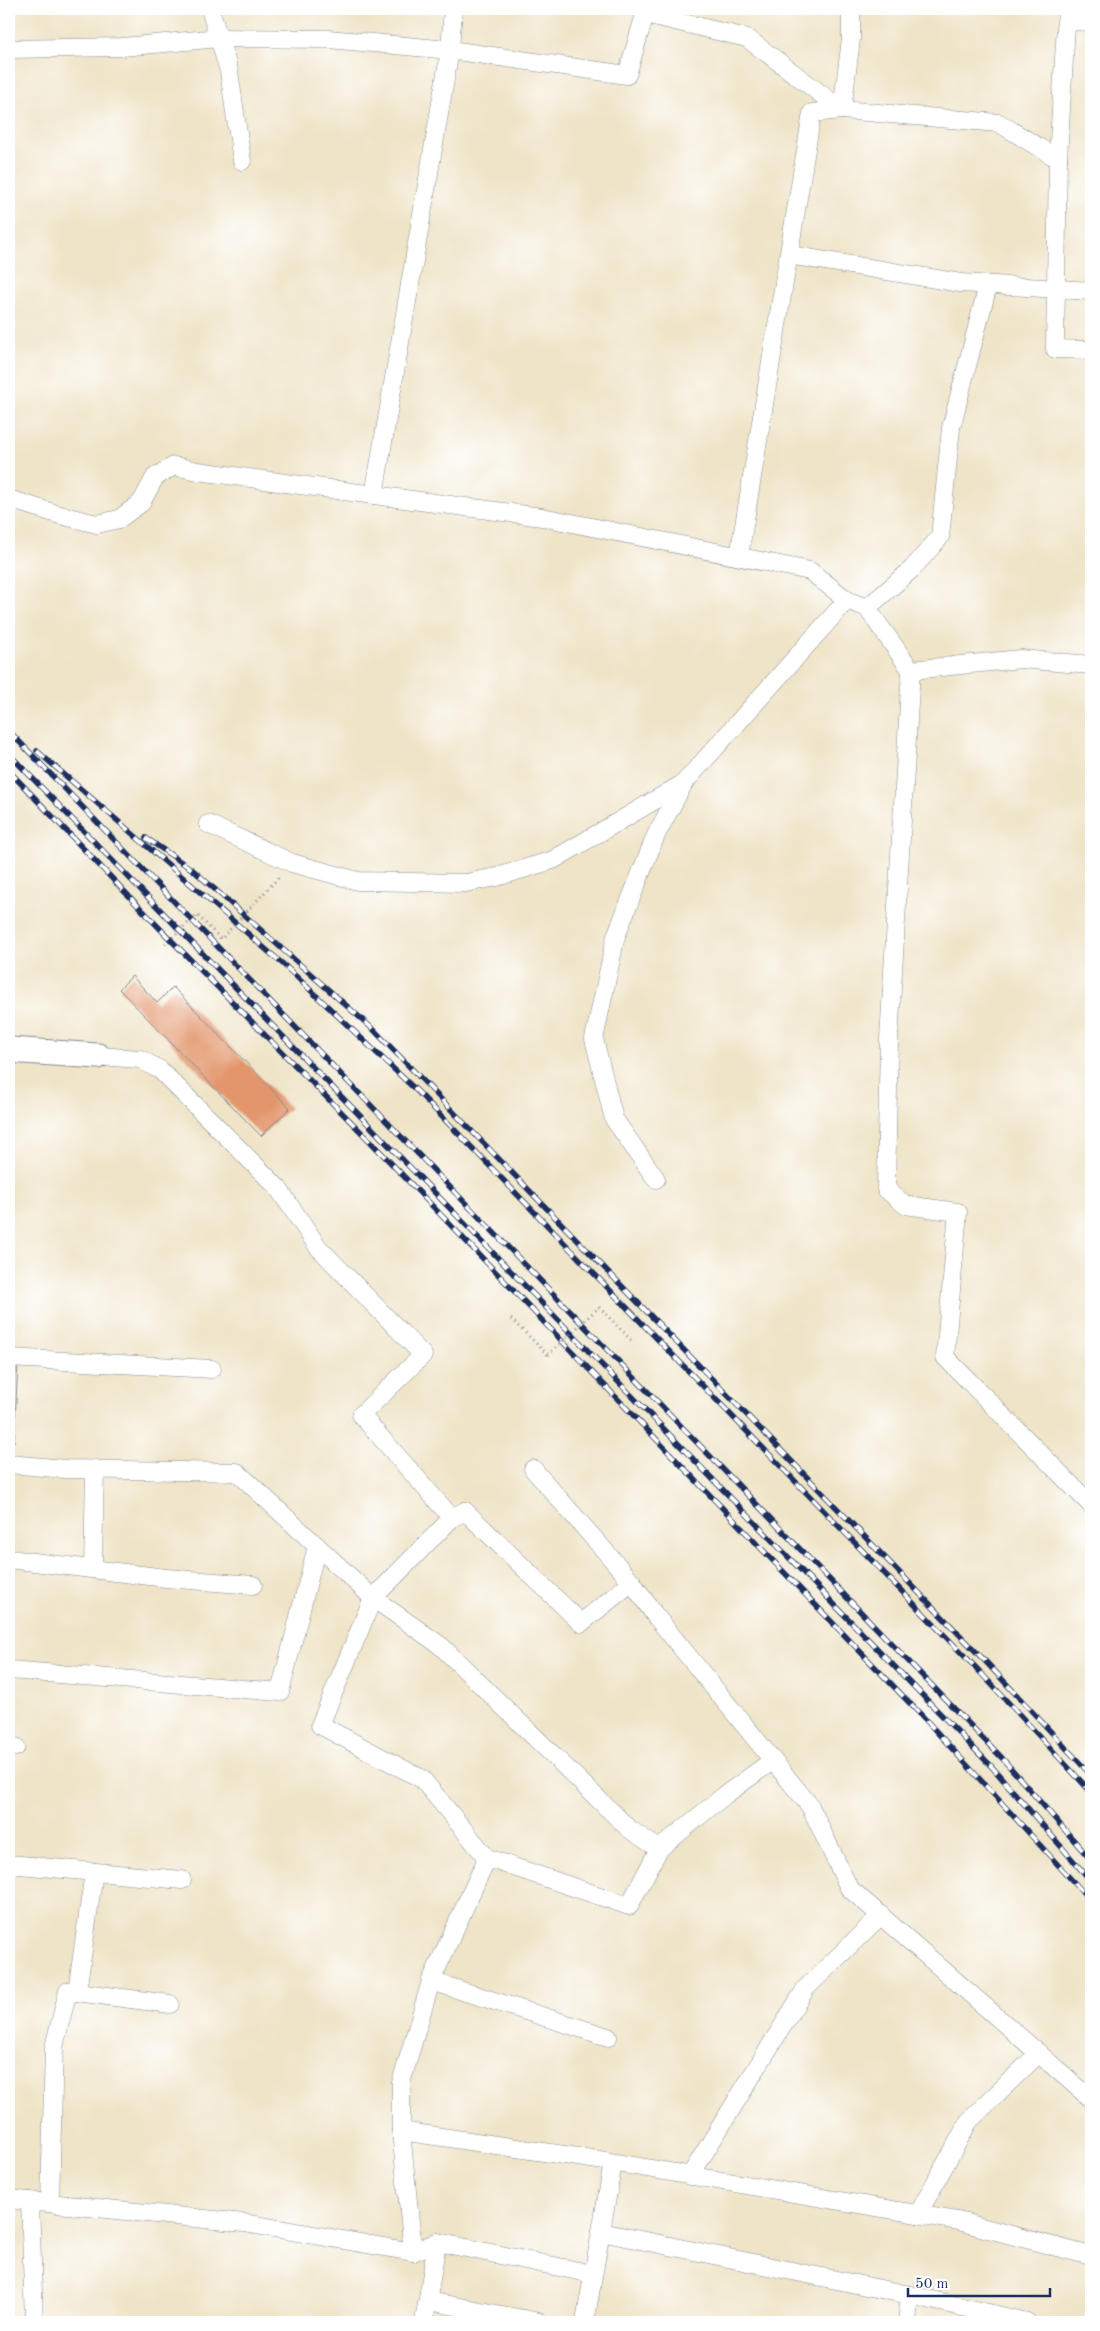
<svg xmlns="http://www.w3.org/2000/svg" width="1100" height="2331" font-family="'Old Standard TT',serif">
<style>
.building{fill:#e3966c}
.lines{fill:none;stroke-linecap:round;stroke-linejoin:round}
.street-casing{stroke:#858a92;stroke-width:19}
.secondary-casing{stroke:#858a92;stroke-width:27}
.path{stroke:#858a92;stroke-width:3;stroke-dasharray:1 4;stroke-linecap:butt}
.street{stroke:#fff;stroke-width:18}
.secondary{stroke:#fff;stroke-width:25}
.rail-casing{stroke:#1b2f5e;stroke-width:5.5}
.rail{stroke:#fff;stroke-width:4;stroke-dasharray:11;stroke-linecap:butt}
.path-bridge{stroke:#858a92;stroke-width:3;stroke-dasharray:1 4;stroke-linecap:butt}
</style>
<rect width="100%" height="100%" fill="#fff"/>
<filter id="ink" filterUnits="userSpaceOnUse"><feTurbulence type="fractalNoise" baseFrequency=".02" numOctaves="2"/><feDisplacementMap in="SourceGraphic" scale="10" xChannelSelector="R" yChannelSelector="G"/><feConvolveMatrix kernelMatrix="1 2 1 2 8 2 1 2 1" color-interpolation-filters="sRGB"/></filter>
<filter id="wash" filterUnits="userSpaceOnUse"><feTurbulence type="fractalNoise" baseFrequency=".0096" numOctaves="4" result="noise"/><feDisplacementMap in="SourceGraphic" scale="20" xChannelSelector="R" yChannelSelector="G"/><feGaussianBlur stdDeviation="1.12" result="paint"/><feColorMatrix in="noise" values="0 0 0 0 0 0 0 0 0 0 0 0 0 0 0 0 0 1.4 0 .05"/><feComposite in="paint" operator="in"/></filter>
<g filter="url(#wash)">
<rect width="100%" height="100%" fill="#efe4c7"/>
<g id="blocks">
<g class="building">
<polygon points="132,976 157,1003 173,987 290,1108 261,1136 119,989"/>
<polygon points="9,1361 18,1361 14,1442 9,1442"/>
</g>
</g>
</g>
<g filter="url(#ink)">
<use href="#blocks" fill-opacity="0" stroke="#858a92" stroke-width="1"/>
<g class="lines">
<defs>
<g id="street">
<polyline points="210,9 229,71 242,161"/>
<polyline points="453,9 450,50 374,495 542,517 810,571 847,600 867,608 911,670 1021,659 1091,665"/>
<polyline points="1067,9 1058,159 1055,349 1091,350"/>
<polyline points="1066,21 1091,22"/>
<polyline points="9,49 122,47 219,38 328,39 450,50 627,75 645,14 747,38 842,110 999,123 1058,159"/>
<polyline points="789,255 961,283 1091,291"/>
<polyline points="9,499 60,515 97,524 119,519 141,503 155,477 174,466 198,471 374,495"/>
<polyline points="739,556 812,113 842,110 851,39 851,9"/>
<polyline points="867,608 912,569 940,537 951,428 988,285"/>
<polyline points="911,670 889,1039 886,1189 905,1205 958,1212 945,1357 1091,1505"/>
<polyline points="208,824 292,863 358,881 466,883 497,877 553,860 684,783 847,600"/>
<polyline points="98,1056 140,1059 160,1070 278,1188 318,1247 423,1355 361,1415 452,1518 465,1511 581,1623 632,1582"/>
<polyline points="656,1179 614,1119 594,1039 616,936 656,835 684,783"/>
<polyline points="9,1358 212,1369"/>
<polyline points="9,1464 65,1469 237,1472 373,1598 452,1518"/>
<polyline points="533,1469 632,1582 654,1614 810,1806 849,1888 1091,2099"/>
<polyline points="9,1559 166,1578 253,1585"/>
<polyline points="93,1568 95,1469"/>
<polyline points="9,1670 280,1692 317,1546"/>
<polyline points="9,1747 16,1747"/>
<polyline points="487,1858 422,1779 320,1725 373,1598 441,1646 628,1828 659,1849"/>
<polyline points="9,1864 182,1880"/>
<polyline points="431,1981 608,2037"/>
<polyline points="77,1992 94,1872"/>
<polyline points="401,2131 401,2083 431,1981 487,1858 629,1906 659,1849 725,1795 772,1761"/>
<polyline points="690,2176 806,1988 881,1915"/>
<polyline points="9,2199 244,2223 413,2252 401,2131 605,2161 958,2221 1091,2256"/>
<polyline points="30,2201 34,2322"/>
<polyline points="50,2203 54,2047 68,1991 170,2004"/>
<polyline points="918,2214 969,2121 1039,2053"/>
<polyline points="601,2232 910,2295 1027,2322"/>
<polyline points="413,2252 437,2242 593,2274"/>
<polyline points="428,2301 539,2322"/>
<polyline points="424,2322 437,2242"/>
<polyline points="585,2322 613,2163"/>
<polyline points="907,2322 910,2295"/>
</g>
<polyline id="secondary" points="9,1050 98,1056"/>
</defs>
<use href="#street" class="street-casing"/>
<use href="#secondary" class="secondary-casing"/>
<g class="path">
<polyline points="165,944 197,915 221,939 280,876"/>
<polyline points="599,1307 633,1342"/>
<polyline points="511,1319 548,1355"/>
</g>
<use href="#street" class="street"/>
<use href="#secondary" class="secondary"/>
<defs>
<g id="rail">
<polyline points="9,731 1002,1758 1091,1860"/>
<polyline points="37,751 284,965 418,1092 980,1672 1091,1792"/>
<polyline points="9,754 992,1767 1091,1881"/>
<polyline points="9,771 170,939 367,1138 924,1718 1091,1901"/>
<polyline points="146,838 193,870 374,1030 987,1663 1091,1775"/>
</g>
</defs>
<use href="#rail" class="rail-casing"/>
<use href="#rail" class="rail"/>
<polyline class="path-bridge" points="548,1355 599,1307"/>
</g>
</g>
<rect width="1100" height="2331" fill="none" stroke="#fff" stroke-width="30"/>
<path d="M908 2288v8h142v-8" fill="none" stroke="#1b2f5e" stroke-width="2.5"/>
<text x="915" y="2288" font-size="15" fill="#1b2f5e" stroke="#ffffff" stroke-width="4" paint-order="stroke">50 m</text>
</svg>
